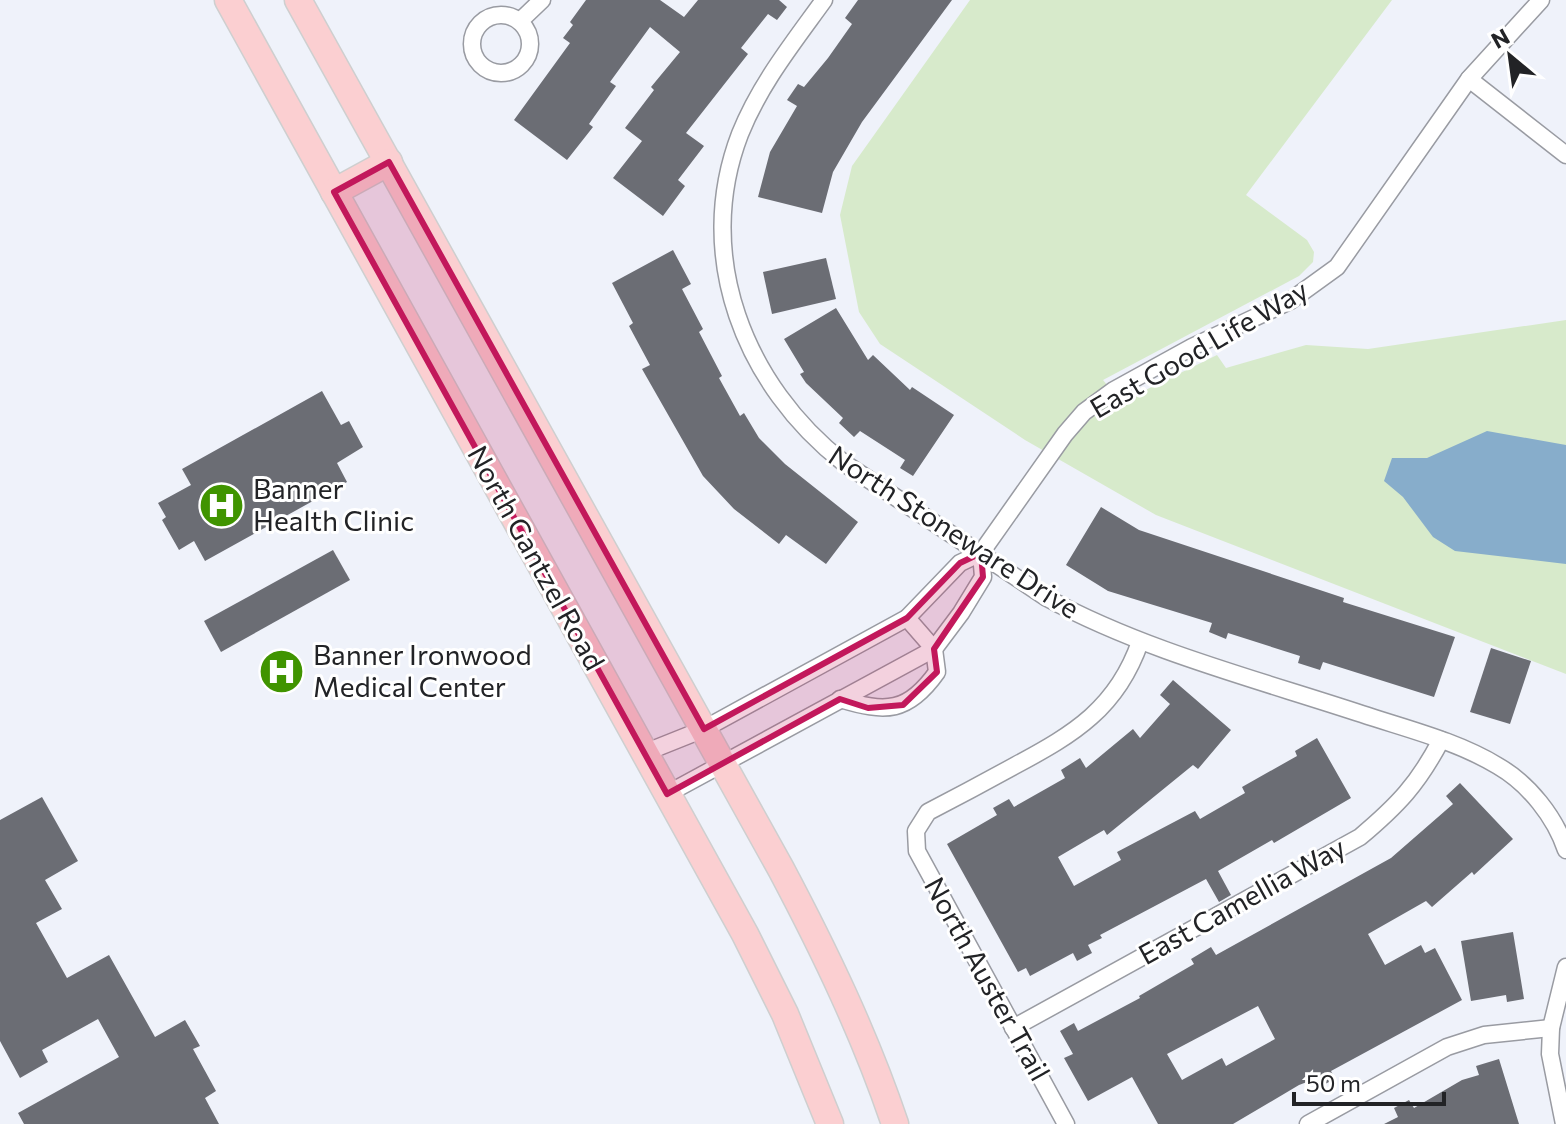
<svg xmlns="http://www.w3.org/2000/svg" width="1566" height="1124" font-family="Commissioner,sans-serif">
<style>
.green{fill:#d7eacb}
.water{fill:#87adcb}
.building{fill:#6b6d74;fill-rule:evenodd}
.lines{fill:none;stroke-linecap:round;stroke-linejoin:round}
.minor-casing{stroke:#999ba2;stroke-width:19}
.primary-casing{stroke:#cecfcf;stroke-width:29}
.minor{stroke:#fff;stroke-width:16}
.primary{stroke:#fbcfd1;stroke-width:26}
.marked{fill:#c2185b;fill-opacity:0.2;stroke:#c2185b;stroke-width:6;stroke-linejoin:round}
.labels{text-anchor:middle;stroke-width:6;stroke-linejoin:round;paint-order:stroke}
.street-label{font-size:28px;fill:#222326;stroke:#fff}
.poi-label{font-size:28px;fill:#222326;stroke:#fff;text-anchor:start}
</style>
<rect width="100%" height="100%" fill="#eff2fa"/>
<polygon class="green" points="970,0 1392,0 1246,195 1307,240 1314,252 1313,262 1299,276 1103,380 1121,402 1217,355 1226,368 1306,345 1368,349 1566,320 1566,674 1156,515 1025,440 880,344 859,312 840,215 852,166"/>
<polygon class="water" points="1487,431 1566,445 1566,564 1455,551 1433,537 1403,497 1384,481 1392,458 1427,458"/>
<g class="building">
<polygon points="586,0 660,0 684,17 698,0 779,0 787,7 777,20 768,14 741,48 748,54 686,133 704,146 678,180 685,186 663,216 613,178 642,141 625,128 654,90 651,87 680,52 650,27 610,82 616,86 589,124 593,127 567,160 514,120 570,43 563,38 573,25 570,22"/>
<polygon points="858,0 952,0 862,122 833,172 822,213 758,197 770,152 797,106 787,100 798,84 804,87 828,58 852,24 845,18"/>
<polygon points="673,250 691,284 682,289 703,329 699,332 722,376 719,378 740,416 744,413 759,438 785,464 858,522 826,564 786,535 779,544 734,509 703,476 642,369 650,365 629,326 633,323 612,283"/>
<polygon points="826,258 836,299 772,314 763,272"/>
<polygon points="836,308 868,360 873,355 910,390 912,387 954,415 913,476 900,468 905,460 860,431 854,437 839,423 843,418 806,383 800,374 804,372 784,339"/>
<polygon points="322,391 341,425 349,421 363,447 337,463 347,482 205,561 194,541 179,550 162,520 166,517 158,503 191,485 182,469"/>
<polygon points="1101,507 1139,530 1344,598 1343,602 1455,637 1434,697 1323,662 1320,670 1298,663 1300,656 1228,633 1226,639 1209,632 1212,623 1108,591 1066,565"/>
<polygon points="333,550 350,580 221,652 204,621"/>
<polygon points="1491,648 1531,661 1510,724 1470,712"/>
<polygon points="1173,680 1231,730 1198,769 1193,765 1107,835 1104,830 1058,857 1074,886 1121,860 1117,852 1195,811 1200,819 1245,793 1242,787 1297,756 1295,751 1317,738 1351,798 1274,843 1272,840 1218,871 1231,895 1219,902 1206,879 1100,935 1102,938 1088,945 1092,953 1077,961 1073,953 1030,976 1026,968 1018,972 947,844 997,815 993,808 1009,799 1014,807 1065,778 1061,770 1080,758 1086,768 1133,729 1140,738 1170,704 1160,695"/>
<path d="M1460 783 1513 839 1474 875 1472 872 1432 907 1426 901 1368 934 1385 965 1421 945 1425 953 1435 948 1462 1000 1331 1071 1335 1079 1319 1087 1315 1079 1299 1085 1233 1124H1158L1132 1077 1088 1101 1064 1058 1073 1054 1060 1031 1074 1023 1078 1031 1140 998 1139 996 1194 964 1191 959 1211 947 1216 955 1391 858 1453 804 1446 796ZM1258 1006 1275 1039 1226 1066 1222 1058 1182 1080 1167 1054Z"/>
<polygon points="42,797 78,861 45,880 62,909 36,923 67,978 109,955 155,1037 185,1020 200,1046 193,1049 216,1091 205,1098 219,1124 24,1124 18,1113 119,1057 98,1019 42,1050 48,1062 20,1078 0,1041 0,820"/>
<polygon points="1513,932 1524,999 1507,1002 1506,995 1471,1001 1461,941"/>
<polygon points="1499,1059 1519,1124 1384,1124 1398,1117 1394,1108 1409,1100 1414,1108 1462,1080 1479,1075 1476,1066"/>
</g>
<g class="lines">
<defs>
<g id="minor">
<path d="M824 0C793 43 760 84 740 134 693 256 745 386 844 463L1047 598C1145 651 1256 679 1362 714 1407 729 1457 741 1498 766 1529 784 1555 817 1566 850"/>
<circle cx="501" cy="44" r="29"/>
<polyline points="520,21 542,0"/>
<polyline points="1469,79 1566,155"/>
<path d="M840 699C886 713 908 713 937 672L934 649 907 618"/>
<polyline points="644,753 704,729 907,618 960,563 981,553 1065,434 1084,412 1114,390 1192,347 1290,301 1337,267 1469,79 1541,0"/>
<polyline points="667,794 934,649 961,613 983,577 981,553"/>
<path d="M1013 1028 1360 837C1398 805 1418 784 1441 740"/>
<path d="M1066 1124 917 851 916 831 928 812C957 797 987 781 1016 765 1074 734 1117 708 1140 642"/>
<polyline points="1308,1124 1447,1047 1484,1035 1551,1028"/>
<polyline points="1564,1124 1550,1054 1551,1028 1566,967"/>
</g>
<g id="primary">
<polyline points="228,0 745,934 785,1014 830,1124"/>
<path d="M298 0 781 869C825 952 865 1035 895 1124"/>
<polyline points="334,192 389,162"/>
</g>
</defs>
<use href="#minor" class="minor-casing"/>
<use href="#primary" class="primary-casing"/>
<use href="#minor" class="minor"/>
<use href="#primary" class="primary"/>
</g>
<path class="marked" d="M389 162 704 729 907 618 960 563 981 553 983 577 934 649 937 672 903 705 868 708 840 699 667 794 334 192Z"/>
<defs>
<symbol id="hospital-disc" viewBox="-11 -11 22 22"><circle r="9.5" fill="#409400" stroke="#fff"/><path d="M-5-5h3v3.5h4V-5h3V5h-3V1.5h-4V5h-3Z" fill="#fff"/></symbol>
</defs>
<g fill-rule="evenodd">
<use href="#hospital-disc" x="196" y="480" width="51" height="51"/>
<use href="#hospital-disc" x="256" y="646" width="51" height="51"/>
</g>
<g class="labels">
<g class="street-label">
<text transform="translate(1199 349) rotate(-30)" y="10">East Good Life Way</text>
<text transform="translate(954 532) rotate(33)" y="10">North Stoneware Drive</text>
<text transform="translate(536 558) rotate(61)" y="10">North Gantzel Road</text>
<text transform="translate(1242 901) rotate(-29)" y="10">East Camellia Way</text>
<text transform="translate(987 979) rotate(61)" y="10">North Auster Trail</text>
</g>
<g class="poi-label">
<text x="253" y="499">Banner<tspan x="253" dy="32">Health Clinic</tspan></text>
<text x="313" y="665">Banner Ironwood<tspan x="313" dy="32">Medical Center</tspan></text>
</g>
</g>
<g transform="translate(1510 56) rotate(331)" stroke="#ffffff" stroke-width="6" paint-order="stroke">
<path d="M0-6L14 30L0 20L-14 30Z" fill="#222326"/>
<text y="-12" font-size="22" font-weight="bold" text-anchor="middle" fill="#222326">N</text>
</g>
<path d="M1294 1092v12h150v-12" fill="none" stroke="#222326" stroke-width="4"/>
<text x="1306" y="1092" font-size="24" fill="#222326" stroke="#ffffff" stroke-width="6" paint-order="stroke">50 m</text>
</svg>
